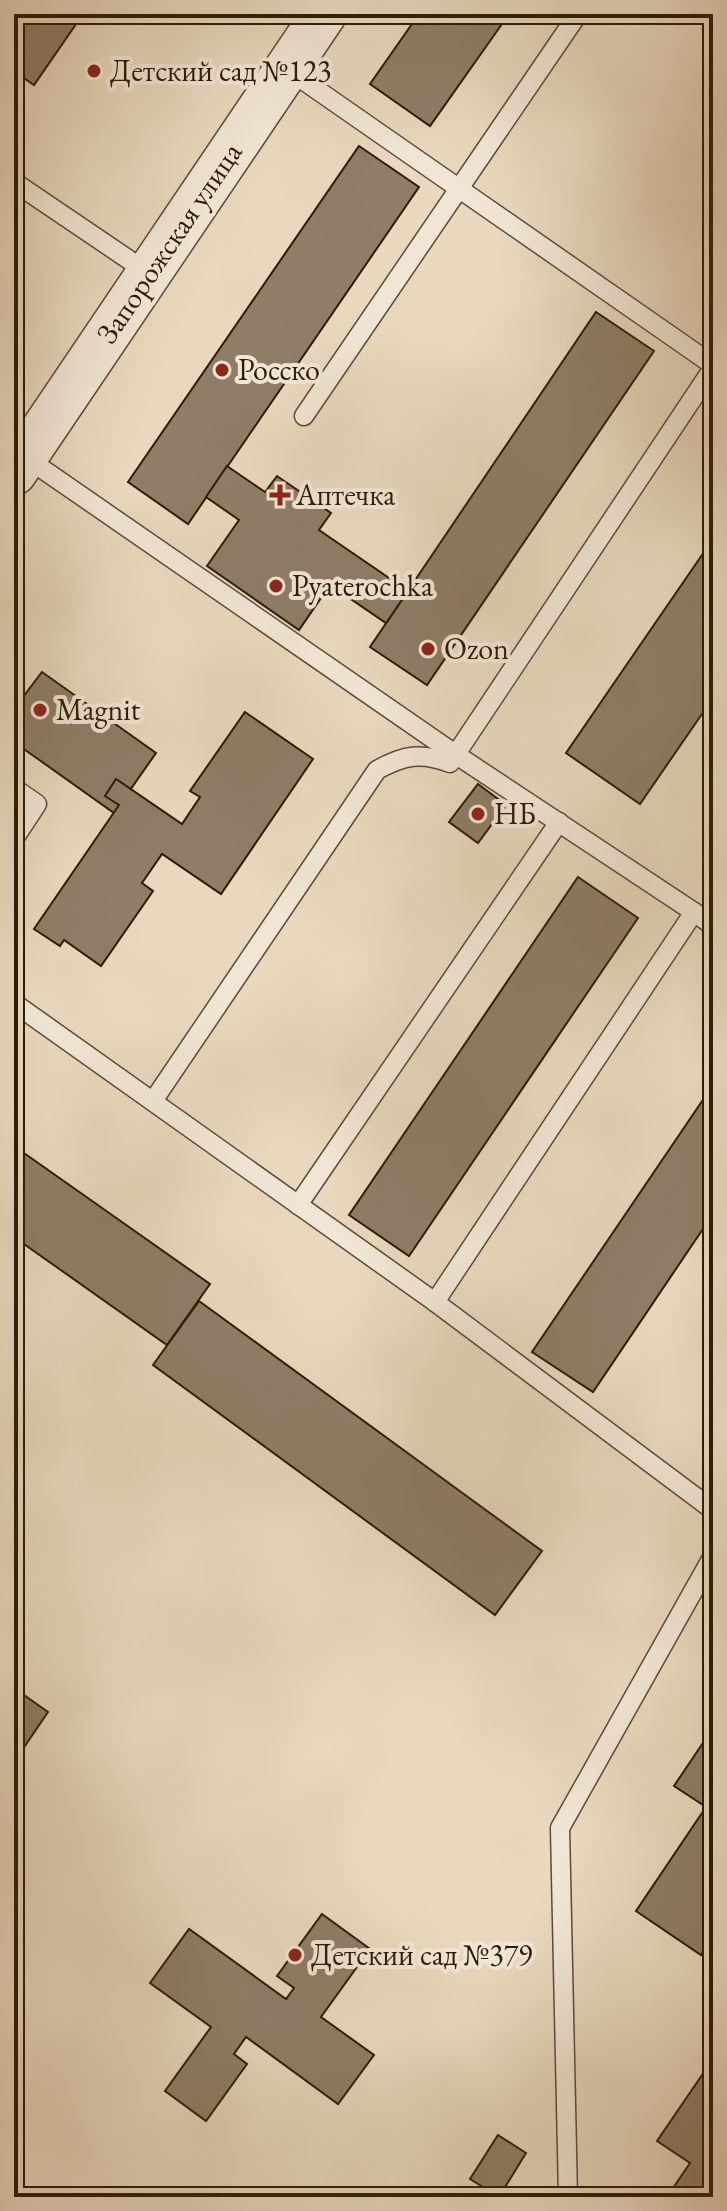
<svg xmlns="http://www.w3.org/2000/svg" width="727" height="2211" font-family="'EB Garamond',serif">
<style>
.building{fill:#8f7d67;stroke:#2d1b08;stroke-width:2}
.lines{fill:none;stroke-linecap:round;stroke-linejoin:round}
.service-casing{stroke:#5c4a36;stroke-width:21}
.tertiary-casing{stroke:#5c4a36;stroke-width:47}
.service{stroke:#f1e6d5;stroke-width:18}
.tertiary{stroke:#f1e6d5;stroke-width:44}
.poi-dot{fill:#8f2418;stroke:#f1e6d5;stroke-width:3}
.labels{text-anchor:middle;stroke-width:8;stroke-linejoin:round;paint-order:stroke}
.poi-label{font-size:30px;fill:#2d1b08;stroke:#f1e6d5;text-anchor:start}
.street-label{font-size:30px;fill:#2d1b08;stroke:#f1e6d5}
</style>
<rect width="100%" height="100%" fill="#e9d8be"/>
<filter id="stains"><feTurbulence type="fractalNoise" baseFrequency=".0025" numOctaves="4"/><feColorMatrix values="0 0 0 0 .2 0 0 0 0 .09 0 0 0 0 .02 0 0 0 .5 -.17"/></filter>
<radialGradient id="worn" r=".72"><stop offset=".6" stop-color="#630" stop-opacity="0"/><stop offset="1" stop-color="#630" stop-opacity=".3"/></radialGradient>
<g class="building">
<polygon points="14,14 83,14 34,85 14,71"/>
<polygon points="419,14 509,14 430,126 370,84"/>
<polygon points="359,146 419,187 188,524 128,482"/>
<polygon points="596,312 654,351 427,685 370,647"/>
<polygon points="227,466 265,492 277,476 331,513 319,530 408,591 386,623 330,585 299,630 207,566 239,520 206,497"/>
<polygon points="713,539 713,698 640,804 566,753"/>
<polygon points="42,672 156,753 114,813 14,742 14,709"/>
<polygon points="245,712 313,759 221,894 162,854 142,883 153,891 101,966 64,940 60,946 34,929 119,805 105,796 116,779 182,824 200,797 190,791"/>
<polygon points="478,784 506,805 478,843 449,822"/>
<polygon points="578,877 638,918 409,1256 349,1215"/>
<polygon points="713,1085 713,1214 593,1392 532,1352"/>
<polygon points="14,1146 210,1284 167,1345 14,1237"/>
<polygon points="199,1301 542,1551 495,1615 153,1365"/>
<polygon points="14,1688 48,1712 14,1762"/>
<polygon points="713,1728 713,1936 701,1955 636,1911 706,1807 674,1786"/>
<polygon points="322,1914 370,1949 321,2017 374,2055 338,2104 246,2037 234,2054 247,2064 206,2121 165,2091 211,2027 150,1983 189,1929 286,1999 294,1988 277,1976"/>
<polygon points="713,2059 713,2197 667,2197 690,2163 657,2141"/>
<polygon points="498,2135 526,2153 499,2197 470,2179"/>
</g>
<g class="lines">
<defs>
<g id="service">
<polyline points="287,69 713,365"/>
<polyline points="14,182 150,274"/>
<polyline points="304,416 578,14"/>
<polyline points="25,457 455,754 694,912 435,1302 709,1507 713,1507"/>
<polyline points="14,788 37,804 14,839"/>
<polyline points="694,912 713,926"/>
<polyline points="14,1003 435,1302"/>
<path d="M153 1101 377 770C404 755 421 752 450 763L713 368"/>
<polyline points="298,1205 559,822"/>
<polyline points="568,2197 560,1828 713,1556"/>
</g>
<polyline id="tertiary" points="14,473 324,14"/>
</defs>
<use href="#service" class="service-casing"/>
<use href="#tertiary" class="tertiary-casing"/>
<use href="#service" class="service"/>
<use href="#tertiary" class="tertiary"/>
</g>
<g class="poi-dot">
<circle cx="94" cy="71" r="8"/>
<circle cx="222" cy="370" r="8"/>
<path d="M276 483h8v8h8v8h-8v8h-8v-8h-8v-8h8z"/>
<circle cx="276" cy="586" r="8"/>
<circle cx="428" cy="649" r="8"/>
<circle cx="40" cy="710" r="8"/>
<circle cx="478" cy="814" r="8"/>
<circle cx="295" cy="1955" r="8"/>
</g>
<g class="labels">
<g class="poi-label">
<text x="110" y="81">Детский сад №123</text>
<text x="238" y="380">Росско</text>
<text x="296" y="505">Аптечка</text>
<text x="292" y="596">Pyaterochka</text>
<text x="444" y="659">Ozon</text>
<text x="56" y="720">Magnit</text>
<text x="494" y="824">НБ</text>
<text x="311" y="1965">Детский сад №379</text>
</g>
<g class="street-label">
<text transform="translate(169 243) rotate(-56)" y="10">Запорожская улица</text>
</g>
</g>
<rect width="727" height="2211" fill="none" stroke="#e9d8be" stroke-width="48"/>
<rect x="16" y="16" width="695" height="2179" fill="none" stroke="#2d1b08" stroke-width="4"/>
<rect x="24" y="24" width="679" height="2163" fill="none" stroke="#2d1b08" stroke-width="2"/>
<rect width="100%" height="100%" filter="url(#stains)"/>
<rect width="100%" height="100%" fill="url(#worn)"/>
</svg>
